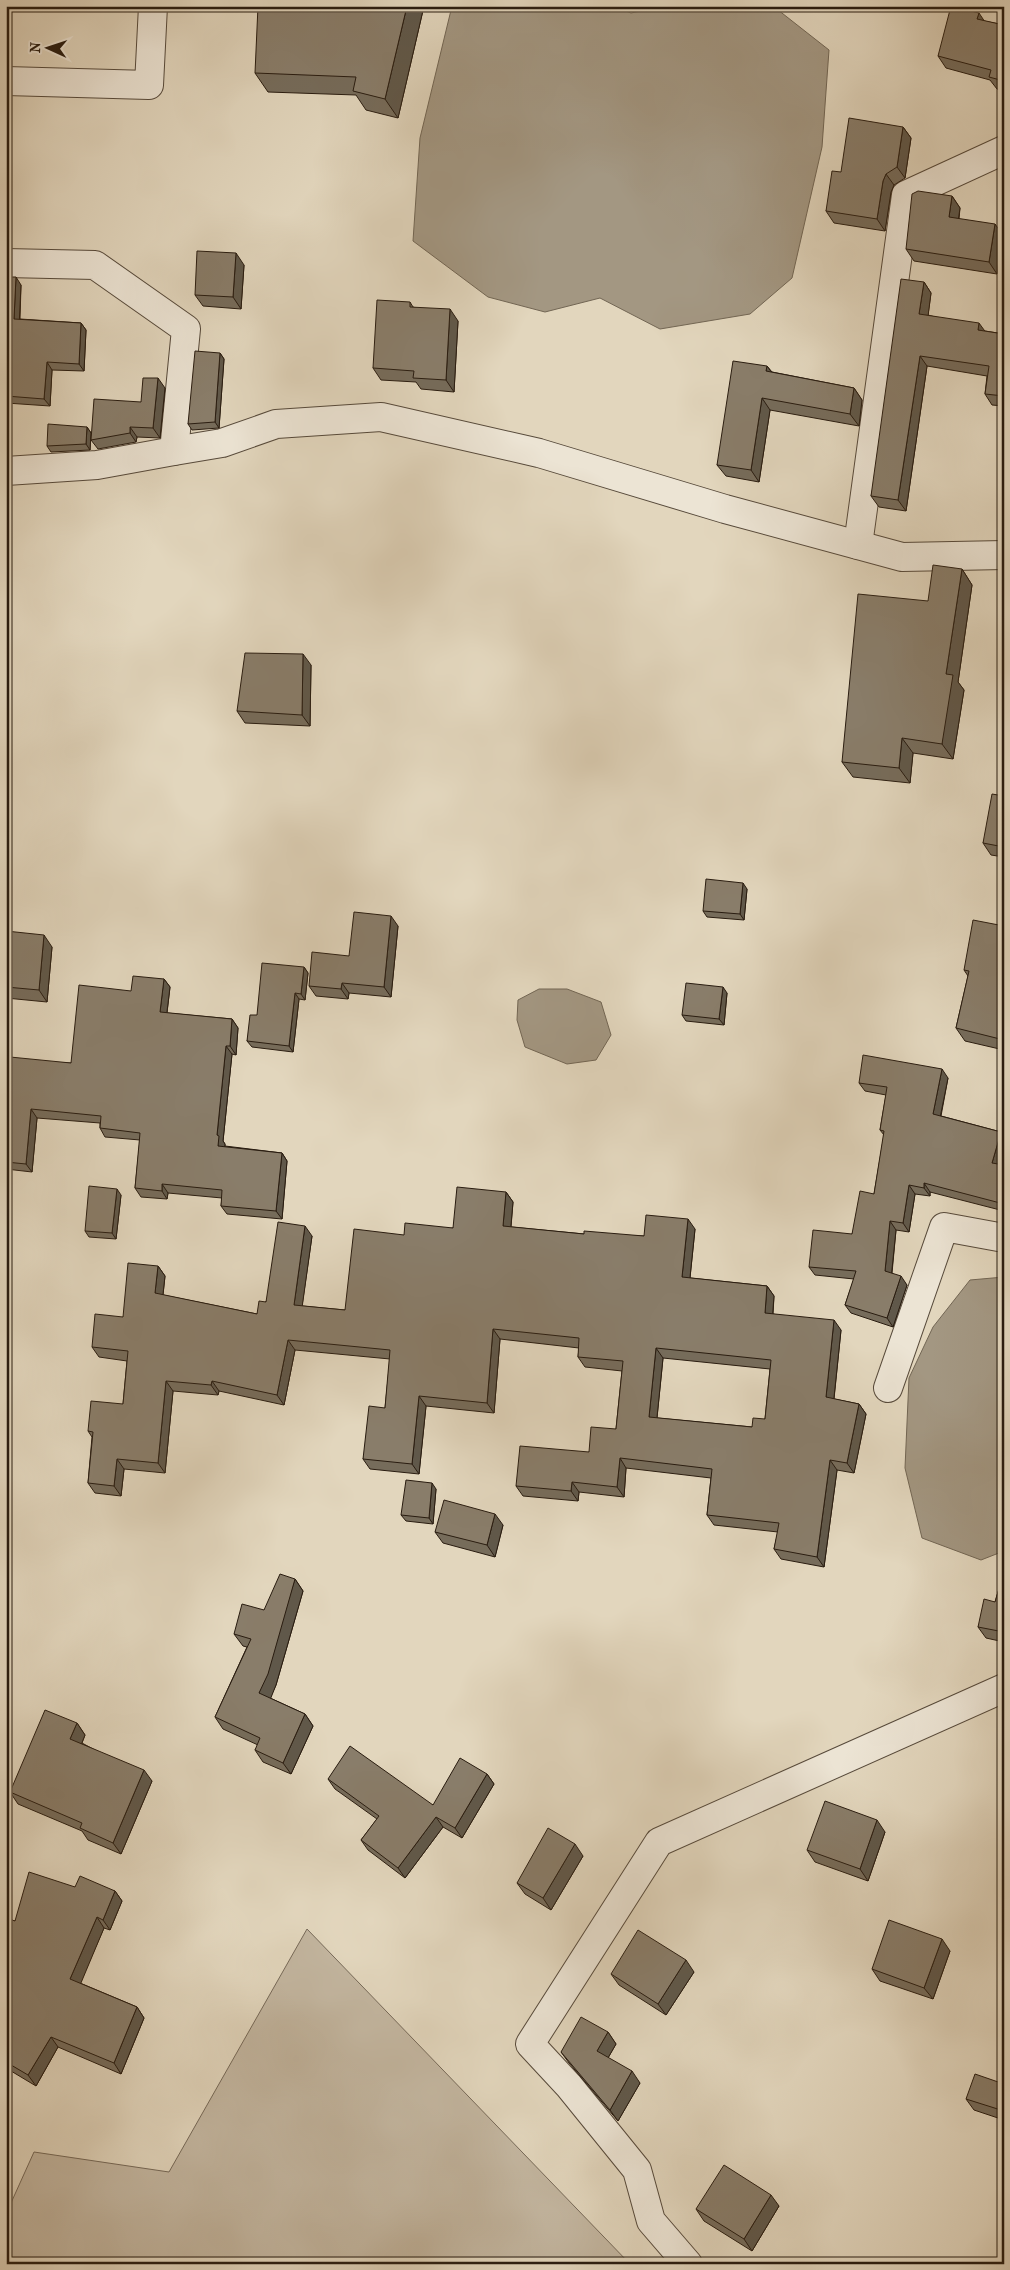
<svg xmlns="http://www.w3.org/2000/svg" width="1010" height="2270" font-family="'IM FELL French Canon',serif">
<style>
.green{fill:#c3b6a0;stroke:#766958}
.water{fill:#a39782;stroke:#726654}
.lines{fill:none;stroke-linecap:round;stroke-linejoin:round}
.minor-casing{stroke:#574a3b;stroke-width:30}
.minor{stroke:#ece4d4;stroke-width:28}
.wall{fill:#766c5b;stroke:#291c10;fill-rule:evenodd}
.shaded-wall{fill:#60584a;stroke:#291c10}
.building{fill:#897d6a;stroke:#291c10;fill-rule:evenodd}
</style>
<rect width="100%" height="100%" fill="#e2d6bd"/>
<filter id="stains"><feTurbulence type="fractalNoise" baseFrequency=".004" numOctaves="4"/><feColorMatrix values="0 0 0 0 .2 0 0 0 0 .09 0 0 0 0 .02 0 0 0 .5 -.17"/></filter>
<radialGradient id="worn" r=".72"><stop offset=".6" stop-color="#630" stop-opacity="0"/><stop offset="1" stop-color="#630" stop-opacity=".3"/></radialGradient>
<polygon class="green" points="307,1929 630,2264 6,2264 6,2214 34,2152 169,2172"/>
<g class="water">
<polygon points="452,6 613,6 631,13 664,6 773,6 829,50 822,147 792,278 750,314 660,329 600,298 545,312 488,297 413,241 420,138"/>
<polygon points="539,989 567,989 601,1002 611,1035 596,1060 567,1064 525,1047 517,1020 518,1000"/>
<polygon points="1004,1277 1004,1551 981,1560 922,1538 905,1468 909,1378 933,1327 970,1280"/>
</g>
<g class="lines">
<defs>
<g id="minor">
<polyline points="6,81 149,85 153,6"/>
<polyline points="6,263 95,265 186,329 174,451"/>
<polyline points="6,471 97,465 174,451 222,443 276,424 381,417 539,453 725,509 902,557 1004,555"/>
<polyline points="858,545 906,195 1004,150"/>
<polyline points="888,1388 944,1227 1004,1238"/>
<polyline points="688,2264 651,2221 637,2170 569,2086 530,2044 659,1842 1004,1688"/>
</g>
</defs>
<use href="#minor" class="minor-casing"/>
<use href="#minor" class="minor"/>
</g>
<g class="wall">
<polygon points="424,6 398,118 366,110 356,95 268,92 255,73"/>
<polygon points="984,21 1004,25 1004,91 997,89 990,80 946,68 938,56"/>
<polygon points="903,127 911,138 905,178 894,185 891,192 885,231 834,223 826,211 841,172"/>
<polygon points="952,196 960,208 959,219 1003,235 997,274 914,261 906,249"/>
<polygon points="244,265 241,309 203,306 195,295"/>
<polygon points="6,277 21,285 20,319 81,323 86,330 84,371 52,370 50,406 6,403"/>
<polygon points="924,282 931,293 928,315 985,331 1004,334 1004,406 992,405 985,394 987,376 927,366 906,511 879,507 871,496"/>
<polygon points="410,302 413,307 458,321 454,392 421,389 416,382 381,380 373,368"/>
<polygon points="220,353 224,359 219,428 192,430 188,424"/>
<polygon points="767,366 772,372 854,388 862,400 859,426 770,410 759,482 726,476 717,465"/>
<polygon points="165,388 160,438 137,437 136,442 98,449 91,440 141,402"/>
<polygon points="87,427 91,433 90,450 51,452 47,446"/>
<polygon points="962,569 972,585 958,682 964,690 953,759 913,753 910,783 853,777 842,762 928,601"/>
<polygon points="311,665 310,726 245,723 237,711"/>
<polygon points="1004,796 1004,857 991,855 983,843"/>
<polygon points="747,889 744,920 707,917 703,911"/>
<polygon points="398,926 391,997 349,993 348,999 316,996 309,986 349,956"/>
<polygon points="1004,926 1004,1050 965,1041 956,1028 968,976 964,970"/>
<polygon points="6,931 52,947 47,1002 6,998"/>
<polygon points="304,967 308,973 305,1000 299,999 293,1052 252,1047 247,1041 257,1015"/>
<polygon points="164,979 170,987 167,1013 232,1019 238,1028 236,1055 232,1054 223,1141 225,1144 225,1146 282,1153 287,1161 282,1219 227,1214 221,1206 222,1198 168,1193 167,1199 141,1197 135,1188 140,1140 105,1137 100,1128 100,1123 37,1118 32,1172 6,1169 6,1062 71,1063 131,991"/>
<polygon points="727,993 724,1025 686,1021 682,1015"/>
<polygon points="948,1078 941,1116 1001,1132 1004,1136 1004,1151 1000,1164 1004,1165 1004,1211 930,1192 930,1196 915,1194 909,1232 896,1230 892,1273 907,1285 893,1327 851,1313 845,1305 854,1279 815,1275 809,1267 852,1234 874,1194 884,1135 880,1130 886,1095 865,1091 859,1083"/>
<path d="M506 1192 513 1202 511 1227 584 1234 644 1236 695 1229 690 1278 767 1286 774 1296 773 1314 841 1330 834 1399 859 1404 866 1414 854 1473 837 1470 824 1567 781 1559 774 1549 778 1532 714 1525 707 1515 711 1478 626 1468 624 1497 579 1492 578 1501 523 1496 516 1486 589 1452 616 1429 622 1371 585 1367 578 1357 579 1348 500 1339 494 1413 426 1406 419 1474 370 1469 363 1459 385 1408 390 1359 295 1350 284 1405 219 1391 218 1395 173 1391 165 1473 124 1469 121 1496 95 1493 88 1483 92 1437 88 1431 123 1404 127 1361 99 1357 92 1347 123 1317 158 1266 165 1276 163 1295 257 1314 312 1236 302 1306 345 1310 404 1235 453 1228ZM663 1358 770 1369 765 1419 752 1427 657 1418Z"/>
<polygon points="121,1195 116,1239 89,1237 85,1231"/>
<polygon points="436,1489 433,1524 406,1521 401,1515"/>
<polygon points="503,1525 495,1557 443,1543 435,1532"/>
<polygon points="1004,1572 1004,1642 986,1638 978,1627 995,1602"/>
<polygon points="295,1579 303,1591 276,1685 270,1698 305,1714 313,1726 291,1774 263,1762 255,1750 258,1745 223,1729 215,1717 247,1647 243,1646 234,1634 264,1610"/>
<polygon points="77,1723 85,1735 82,1743 152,1781 121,1854 88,1840 82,1831 18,1804 10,1792"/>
<polygon points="487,1774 494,1784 462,1838 443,1827 405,1878 368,1850 361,1840 377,1819 335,1789 328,1779 433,1805"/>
<polygon points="885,1832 868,1881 815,1862 807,1850"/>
<polygon points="583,1856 551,1910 525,1894 517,1883"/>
<polygon points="75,1887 115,1891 122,1901 110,1930 104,1928 80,1983 137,2007 144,2018 121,2074 58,2047 36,2086 6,2068 6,1918 15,1921"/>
<polygon points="950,1951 933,1999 880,1981 872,1969"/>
<polygon points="694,1972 666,2015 619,1985 611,1974"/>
<polygon points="608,2032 616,2044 608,2058 640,2083 618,2121 569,2063 561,2052"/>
<polygon points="1004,2084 1004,2120 974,2110 966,2099"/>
<polygon points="779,2206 752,2251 704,2221 696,2209"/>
</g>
<g class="shaded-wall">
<polygon points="407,6 424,6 398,118 385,99"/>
<polygon points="979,13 987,25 977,19"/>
<polygon points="903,127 911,138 905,178 897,167"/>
<polygon points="886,174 894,185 891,192 885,231 877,219 883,181"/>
<polygon points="952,196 960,208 957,229 949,217"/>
<polygon points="995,224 1003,235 997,274 989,262"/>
<polygon points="236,253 244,265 241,309 233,297"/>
<polygon points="16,277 21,285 19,327 14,319"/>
<polygon points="924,282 931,293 927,324 919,314"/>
<polygon points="450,309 458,321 454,392 446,380"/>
<polygon points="81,323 86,330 84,371 79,364"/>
<polygon points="979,323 987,334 978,330"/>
<polygon points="220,353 224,359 219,428 215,422"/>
<polygon points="920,356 927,366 906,511 898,500"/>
<polygon points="47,362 52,370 50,406 44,399"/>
<polygon points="767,366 775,377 766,371"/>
<polygon points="158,378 165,388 160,438 153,428"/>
<polygon points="854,388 862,400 859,426 850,414"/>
<polygon points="762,398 770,410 759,482 751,470"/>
<polygon points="87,427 91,433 90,450 86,444"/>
<polygon points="130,427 137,437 136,442 130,433"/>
<polygon points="962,569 972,585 958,682 964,690 953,759 942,744 946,674"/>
<polygon points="303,654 311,665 310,726 302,715"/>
<polygon points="902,738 913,753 910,783 899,768"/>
<polygon points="743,883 747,889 744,920 740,914"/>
<polygon points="391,916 398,926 391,997 384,987"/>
<polygon points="44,935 52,947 47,1002 39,990"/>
<polygon points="304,967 308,973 305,1000 301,994"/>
<polygon points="164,979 170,987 166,1020 160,1012"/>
<polygon points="342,983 349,993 348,999 341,989"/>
<polygon points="723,987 727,993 724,1025 719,1019"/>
<polygon points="295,993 299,999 293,1052 289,1046"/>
<polygon points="232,1019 238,1028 236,1055 230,1046"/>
<polygon points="226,1046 232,1054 223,1141 225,1144 224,1154 218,1146 217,1135"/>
<polygon points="942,1069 948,1078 939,1123 933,1114"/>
<polygon points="31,1109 37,1118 32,1172 26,1164"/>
<polygon points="1001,1132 1004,1136 1004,1151 998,1172 992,1163"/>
<polygon points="282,1153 287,1161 282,1219 276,1211"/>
<polygon points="924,1183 930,1192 930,1196 924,1188"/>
<polygon points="162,1184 168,1193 167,1199 162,1191"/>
<polygon points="909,1185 915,1194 909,1232 903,1223"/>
<polygon points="117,1189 121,1195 116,1239 112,1233"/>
<polygon points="506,1192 513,1202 510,1236 503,1226"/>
<polygon points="688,1219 695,1229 689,1287 682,1277"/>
<polygon points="890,1221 896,1230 891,1279 885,1271"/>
<polygon points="305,1226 312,1236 301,1315 294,1305"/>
<polygon points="158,1266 165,1276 162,1303 155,1293"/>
<polygon points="901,1276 907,1285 893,1327 887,1318"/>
<polygon points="767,1286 774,1296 772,1323 765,1313"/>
<polygon points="834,1320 841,1330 833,1407 826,1397"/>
<polygon points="493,1329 500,1339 494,1413 487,1403"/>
<polygon points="288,1340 295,1350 284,1405 277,1395"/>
<polygon points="656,1348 663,1358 656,1427 649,1417"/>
<polygon points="166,1381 173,1391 165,1473 158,1463"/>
<polygon points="212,1381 219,1391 218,1395 211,1385"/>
<polygon points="419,1396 426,1406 419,1474 412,1464"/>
<polygon points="859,1404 866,1414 854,1473 847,1463"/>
<polygon points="620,1458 626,1468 624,1497 617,1487"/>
<polygon points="117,1459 124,1469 121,1496 114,1486"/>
<polygon points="830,1460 837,1470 824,1567 817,1557"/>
<polygon points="572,1482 579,1492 578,1501 571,1491"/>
<polygon points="432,1483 436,1489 433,1524 429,1518"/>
<polygon points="495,1514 503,1525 495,1557 487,1545"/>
<polygon points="295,1579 303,1591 276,1685 268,1705 259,1693"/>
<polygon points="305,1714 313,1726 291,1774 283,1763"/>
<polygon points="77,1723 85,1735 79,1750 70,1739"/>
<polygon points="144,1770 152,1781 121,1854 113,1843"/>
<polygon points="487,1774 494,1784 462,1838 455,1828"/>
<polygon points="436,1817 443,1827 405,1878 398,1868"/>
<polygon points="877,1820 885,1832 868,1881 860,1869"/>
<polygon points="575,1844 583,1856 551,1910 543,1898"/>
<polygon points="115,1891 122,1901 110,1930 103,1920"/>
<polygon points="97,1917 104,1928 78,1990 70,1979"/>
<polygon points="942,1939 950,1951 933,1999 924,1988"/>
<polygon points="686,1960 694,1972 666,2015 658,2004"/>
<polygon points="137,2007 144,2018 121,2074 114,2063"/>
<polygon points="608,2032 616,2044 605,2063 597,2051"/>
<polygon points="51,2037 58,2047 36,2086 28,2075"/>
<polygon points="632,2071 640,2083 618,2121 610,2110"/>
<polygon points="771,2195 779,2206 752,2251 744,2239"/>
</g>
<g class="building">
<polygon points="258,6 407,6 385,99 353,91 356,77 255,73"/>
<polygon points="951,6 979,13 977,19 1004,25 1004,81 989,77 991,70 938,56"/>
<polygon points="849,118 903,127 897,167 886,174 883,181 877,219 826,211 832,171 841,172"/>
<polygon points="918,191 952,196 949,217 995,224 989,262 906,249 912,194"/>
<polygon points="197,251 236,253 233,297 195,295"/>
<polygon points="6,277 16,277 14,319 81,323 79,364 47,362 44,399 6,396"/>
<polygon points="901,279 924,282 919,314 979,323 978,330 1004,334 1004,396 985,394 989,366 920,356 898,500 871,496"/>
<polygon points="377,300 410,302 410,307 450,309 446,380 413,378 414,371 373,368"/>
<polygon points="195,351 220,353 215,422 188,424"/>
<polygon points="733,361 767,366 766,371 854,388 850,414 762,398 751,470 717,465"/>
<polygon points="143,378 158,378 153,428 130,427 130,433 91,440 94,399 141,402"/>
<polygon points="48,424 87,427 86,444 47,446"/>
<polygon points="933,565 962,569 946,674 953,675 942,744 902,738 899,768 842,762 858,594 928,601"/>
<polygon points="245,653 303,654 302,715 237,711"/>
<polygon points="992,794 1004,796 1004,847 983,843"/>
<polygon points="706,879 743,883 740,914 703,911"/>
<polygon points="354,912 391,916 384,987 342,983 341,989 309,986 312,952 349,956"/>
<polygon points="973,920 1004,926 1004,1040 956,1028 969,971 964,970"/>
<polygon points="6,931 44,935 39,990 6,987"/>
<polygon points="262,963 304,967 301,994 295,993 289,1046 247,1041 250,1015 257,1015"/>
<polygon points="133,976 164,979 160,1012 232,1019 230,1046 226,1046 217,1135 219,1136 218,1146 282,1153 276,1211 221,1206 222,1190 162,1184 162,1191 135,1188 140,1133 100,1128 101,1116 31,1109 26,1164 6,1162 6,1062 10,1062 10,1057 71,1063 79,985 131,991"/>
<polygon points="686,983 723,987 719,1019 682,1015"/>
<polygon points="863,1055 942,1069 933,1114 1001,1132 992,1163 1004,1165 1004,1204 924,1183 924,1188 909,1185 903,1223 890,1221 885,1271 901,1276 887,1318 845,1305 856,1271 809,1267 813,1230 852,1234 860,1191 874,1194 884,1131 880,1130 887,1087 859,1083"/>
<polygon points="89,1186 117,1189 112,1233 85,1231"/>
<path d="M457 1187 506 1192 503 1226 584 1234V1231L644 1236 646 1215 688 1219 682 1277 767 1286 765 1313 834 1320 826 1397 859 1404 847 1463 830 1460 817 1557 774 1549 779 1523 707 1515 712 1469 620 1458 617 1487 572 1482 571 1491 516 1486 520 1446 589 1452 591 1427 616 1429 623 1361 578 1357 579 1338 493 1329 487 1403 419 1396 412 1464 363 1459 369 1406 385 1408 390 1350 288 1340 277 1395 212 1381 211 1385 166 1381 158 1463 117 1459 114 1486 88 1483 93 1432 88 1431 91 1401 123 1404 128 1351 92 1347 95 1314 123 1317 128 1263 158 1266 155 1293 257 1314 259 1301 266 1302 278 1222 305 1226 294 1305 345 1310 354 1229 404 1235 405 1223 453 1228ZM656 1348 771 1360 765 1419 753 1418 752 1427 649 1417Z"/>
<polygon points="406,1480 432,1483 429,1518 401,1515"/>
<polygon points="444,1500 495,1514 487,1545 435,1532"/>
<polygon points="1004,1572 1004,1632 978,1627 984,1599 995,1602"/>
<polygon points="280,1574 295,1579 268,1674 259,1693 305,1714 283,1763 255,1750 260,1738 215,1717 251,1639 234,1634 242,1604 264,1610"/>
<polygon points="45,1710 77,1723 70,1739 144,1770 113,1843 80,1828 82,1823 10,1792"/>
<polygon points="350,1746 433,1805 460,1758 487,1774 455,1828 436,1817 398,1868 361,1840 379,1816 328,1779"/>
<polygon points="825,1801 877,1820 860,1869 807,1850"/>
<polygon points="548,1828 575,1844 543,1898 517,1883"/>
<polygon points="29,1872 75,1887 80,1876 115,1891 103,1920 97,1917 70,1979 137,2007 114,2063 51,2037 28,2075 6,2062 6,1918 15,1921"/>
<polygon points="889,1920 942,1939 924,1988 872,1969"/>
<polygon points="638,1930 686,1960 658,2004 611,1974"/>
<polygon points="581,2017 608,2032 597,2051 632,2071 610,2110 561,2052"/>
<polygon points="975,2074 1004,2084 1004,2111 966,2099"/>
<polygon points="724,2165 771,2195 744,2239 696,2209"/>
</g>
<rect width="1010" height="2270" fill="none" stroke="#e2d6bd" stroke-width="25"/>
<rect x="8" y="8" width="995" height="2255" fill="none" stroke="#291c10" stroke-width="2.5"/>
<rect x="12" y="12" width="985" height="2245" fill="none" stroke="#291c10"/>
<g transform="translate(48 48) rotate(273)" stroke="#ece4d4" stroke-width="4" paint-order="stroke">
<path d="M0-4L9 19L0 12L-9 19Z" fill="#291c10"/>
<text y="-8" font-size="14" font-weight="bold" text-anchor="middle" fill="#291c10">N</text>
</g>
<rect width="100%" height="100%" filter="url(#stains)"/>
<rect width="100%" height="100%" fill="url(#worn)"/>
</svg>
